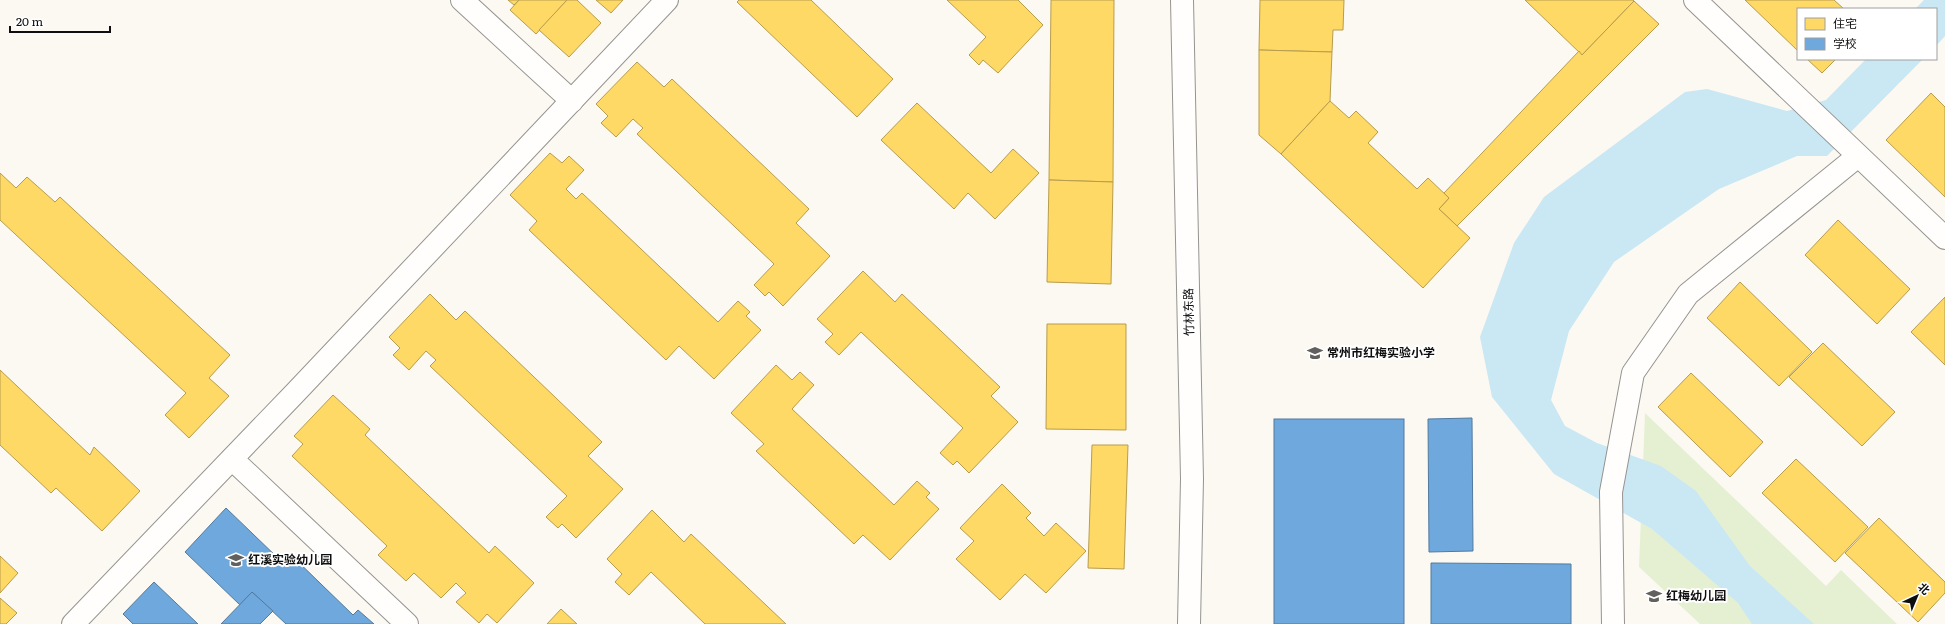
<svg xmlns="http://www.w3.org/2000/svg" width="1945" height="624" font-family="Literata,'Noto Sans SC',serif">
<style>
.green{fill:#e5f0d3}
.water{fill:#cae7f4}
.homes{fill:#ffd966;stroke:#b79c4c}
.schools{fill:#6fa8dc;stroke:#527a9e}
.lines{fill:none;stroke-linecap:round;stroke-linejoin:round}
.minor-casing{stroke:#959491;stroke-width:24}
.minor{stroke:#fffefd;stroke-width:22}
.labels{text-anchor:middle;stroke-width:4;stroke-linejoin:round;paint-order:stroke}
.street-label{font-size:12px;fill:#0e0e0e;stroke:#fff}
.poi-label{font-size:12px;font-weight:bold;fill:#0e0e0e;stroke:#fff;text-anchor:start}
</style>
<rect width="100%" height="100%" fill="#fcf9f2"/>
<polygon class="green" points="1645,413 1826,586 1841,570 1897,624 1700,624 1639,567"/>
<g class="water">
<polygon points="1924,0 1945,0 1945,36 1936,46 1936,9 1915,9"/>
<polygon points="1866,59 1923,59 1827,156 1797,156 1719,189 1614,262 1569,331 1551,400 1565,426 1597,443 1661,466 1696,491 1750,566 1814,624 1752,624 1738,603 1652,529 1554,474 1492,397 1480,337 1514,243 1544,197 1685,92 1707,89 1787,111 1826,100"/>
</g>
<g class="homes">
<polygon points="508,0 519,0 514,5"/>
<polygon points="519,0 567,0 536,34 510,10"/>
<polygon points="567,0 577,0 601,23 569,57 539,30"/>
<polygon points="596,0 623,0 611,13"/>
<polygon points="739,0 811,0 893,79 857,117 737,2"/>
<polygon points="947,0 1018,0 1043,25 998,73 983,60 979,65 969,55 986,37"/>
<polygon points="1051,0 1114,0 1113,182 1049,180"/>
<polygon points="1260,0 1344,0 1343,30 1333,30 1332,52 1259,50"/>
<polygon points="1525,0 1633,0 1634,1 1582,55"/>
<polygon points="1745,0 1834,0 1844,9 1798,9 1798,51"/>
<polygon points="1634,1 1659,24 1457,226 1439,209 1449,198 1444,193 1579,51 1582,55"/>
<polygon points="1259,50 1332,52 1330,101 1281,154 1259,135"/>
<polygon points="1807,59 1836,59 1822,73"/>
<polygon points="637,62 664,87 672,79 809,209 796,223 830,256 783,306 769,292 765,296 754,285 774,264 637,134 643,128 633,119 616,137 601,123 608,116 596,104"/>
<polygon points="1931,93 1945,107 1945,197 1886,140"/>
<polygon points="1330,101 1349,118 1356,111 1378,132 1368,143 1417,189 1428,178 1449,198 1439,209 1470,238 1423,288 1281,154"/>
<polygon points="917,103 991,173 1013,149 1039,173 995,219 968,193 954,209 881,140"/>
<polygon points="550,153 562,163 569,156 584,170 566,189 576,199 582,193 718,322 738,301 750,312 746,316 761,330 714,379 679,346 666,360 529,230 537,221 510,195"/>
<polygon points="0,173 16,188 27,177 55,202 60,197 230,355 209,378 229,396 189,438 165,415 186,393 0,220"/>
<polygon points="1049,180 1113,182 1111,284 1047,282"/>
<polygon points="1838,220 1910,289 1877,324 1805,255"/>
<polygon points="863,271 895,302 902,294 1000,387 991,396 1018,422 969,473 957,461 953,465 940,453 963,428 861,332 839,355 825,342 833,334 817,319"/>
<polygon points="1740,282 1812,352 1779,386 1707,318"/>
<polygon points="430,294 456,320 465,311 602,442 588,456 623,489 576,538 562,524 558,528 546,517 567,496 430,366 436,360 426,351 409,370 393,355 400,348 389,337"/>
<polygon points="1945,297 1945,365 1911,332"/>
<polygon points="1047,324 1126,324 1126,430 1046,429"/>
<polygon points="1823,343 1895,412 1862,446 1789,377"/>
<polygon points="776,365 792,380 800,372 814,385 792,409 894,505 917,481 930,493 926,497 939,509 890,560 863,535 854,544 756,451 764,444 731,413"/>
<polygon points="0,370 90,455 94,447 140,491 102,531 56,488 51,493 0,445"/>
<polygon points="1691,373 1763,442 1730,477 1658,407"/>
<polygon points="333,395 370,429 365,435 489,553 495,546 534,583 497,623 487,614 479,623 456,602 466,593 456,583 441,598 414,573 406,581 378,555 387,546 292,456 303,444 294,436"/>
<polygon points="1092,445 1128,445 1124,569 1088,568"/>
<polygon points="1796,459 1868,527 1835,562 1762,493"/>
<polygon points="1002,484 1031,513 1026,518 1044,536 1056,523 1086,551 1046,593 1025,574 1000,600 956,559 974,541 960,528"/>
<polygon points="652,510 684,542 691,534 786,624 705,624 651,572 629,595 615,582 622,574 607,559"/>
<polygon points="1879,518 1945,582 1945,593 1918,622 1845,553"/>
<polygon points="0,556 18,573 0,593"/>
<polygon points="0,598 17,613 6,624 0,624"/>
<polygon points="561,609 577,624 547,624"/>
</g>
<g class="schools">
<polygon points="1472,418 1473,551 1429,552 1428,419"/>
<rect x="1274" y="419" width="130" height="205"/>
<polygon points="226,508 280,560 288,552 353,615 358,610 374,624 286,624 252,592 240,605 185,552"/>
<polygon points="1431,563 1571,564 1571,624 1431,624"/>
<polygon points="154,582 198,624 133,624 123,614"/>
<polygon points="252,592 273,611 260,624 221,624"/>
</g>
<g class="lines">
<defs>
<g id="minor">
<polyline points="462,0 572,101"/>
<polyline points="1182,0 1192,479 1189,624"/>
<polyline points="1695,0 1945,238"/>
<polyline points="232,459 407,624"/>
<polyline points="73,624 296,392 667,0"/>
<polyline points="1613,624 1611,492 1633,373 1688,294 1858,156"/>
</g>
</defs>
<use href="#minor" class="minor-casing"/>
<use href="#minor" class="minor"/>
</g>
<defs>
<symbol id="school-bare" viewBox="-9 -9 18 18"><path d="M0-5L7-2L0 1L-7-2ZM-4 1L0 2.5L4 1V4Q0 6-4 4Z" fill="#61605e" stroke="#fff" stroke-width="2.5" paint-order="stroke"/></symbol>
</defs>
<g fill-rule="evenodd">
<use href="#school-bare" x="1304" y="342" width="22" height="22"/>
<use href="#school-bare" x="225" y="549" width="22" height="22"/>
<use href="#school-bare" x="1643" y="585" width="22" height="22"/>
</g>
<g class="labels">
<g class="street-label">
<text transform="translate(1189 312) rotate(-91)" y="4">竹林东路</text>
</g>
<g class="poi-label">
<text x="1327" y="357">常州市红梅实验小学</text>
<text x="248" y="564">红溪实验幼儿园</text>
<text x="1666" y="600">红梅幼儿园</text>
</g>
</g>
<rect x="1797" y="8" width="140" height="52" fill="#ffffff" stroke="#9f9f9f"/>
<rect x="1805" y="18" width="20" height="12" fill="#ffd966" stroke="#9f9f9f"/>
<text x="1833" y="28" font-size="12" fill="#0e0e0e">住宅</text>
<rect x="1805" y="38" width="20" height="12" fill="#6fa8dc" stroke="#9f9f9f"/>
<text x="1833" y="48" font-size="12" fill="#0e0e0e">学校</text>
<g transform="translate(1917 596) rotate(44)" stroke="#ffffff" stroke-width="3" paint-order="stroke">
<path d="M0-3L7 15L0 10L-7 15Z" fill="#0e0e0e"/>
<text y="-6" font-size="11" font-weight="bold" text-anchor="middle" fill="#0e0e0e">北</text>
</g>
<path d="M10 26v6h100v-6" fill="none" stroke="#0e0e0e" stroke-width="2"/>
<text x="16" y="26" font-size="12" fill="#0e0e0e" stroke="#ffffff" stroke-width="3" paint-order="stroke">20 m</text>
</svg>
